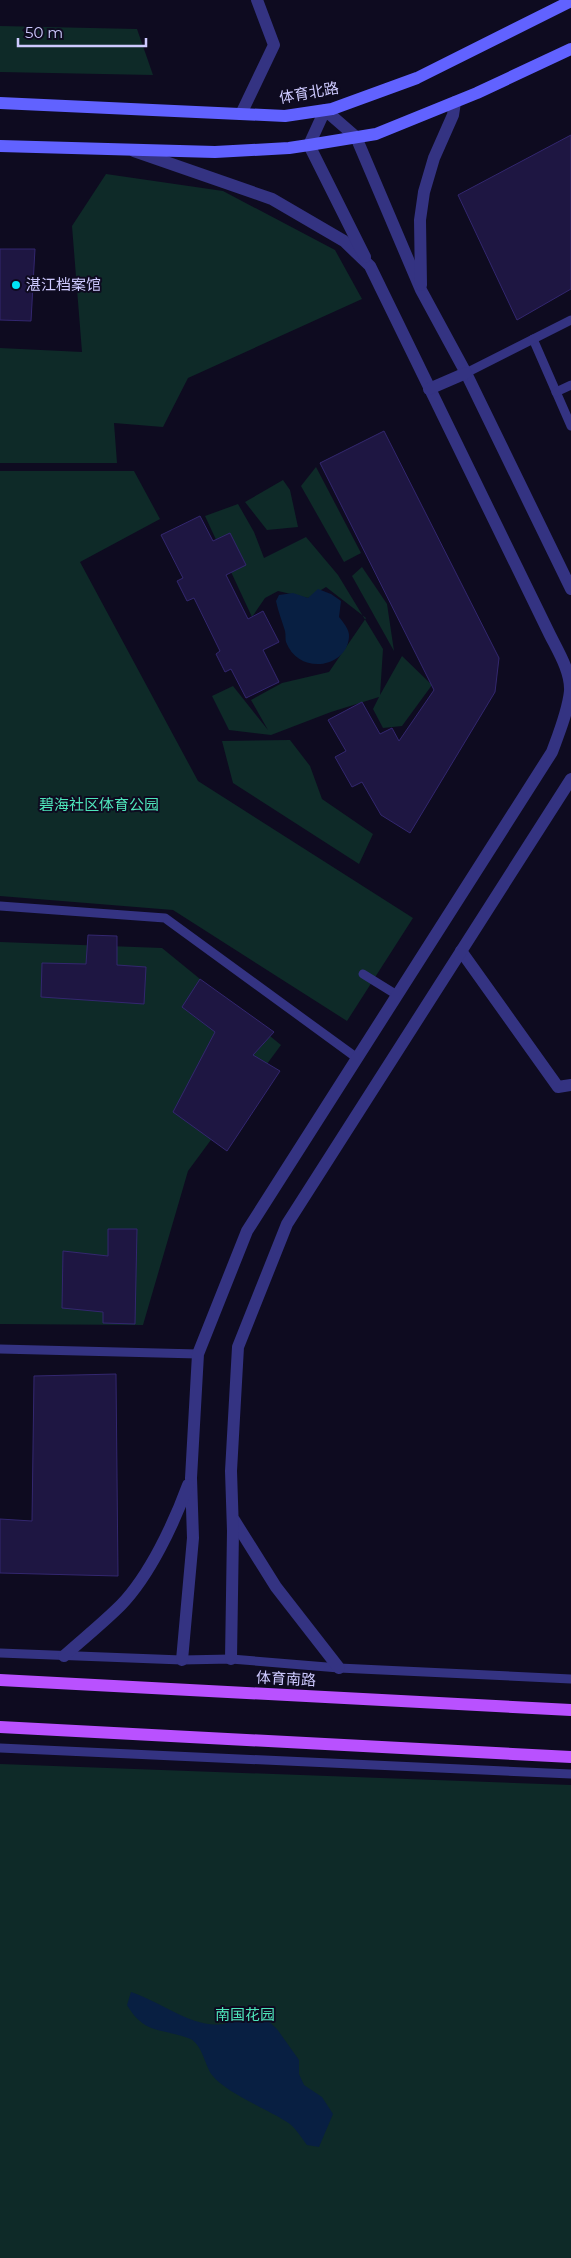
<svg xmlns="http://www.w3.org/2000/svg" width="571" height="2258" font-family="Montserrat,'Noto Sans SC',sans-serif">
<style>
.green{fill:#0e2a28}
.water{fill:#081f42}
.building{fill:#1e1642;stroke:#33276f}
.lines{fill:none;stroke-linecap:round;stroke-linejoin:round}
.service{stroke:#343382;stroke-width:9}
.minor{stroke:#343382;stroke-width:12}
.tertiary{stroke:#343382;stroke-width:12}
.secondary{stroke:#6162ff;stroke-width:12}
.primary{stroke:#b951ff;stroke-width:12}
.poi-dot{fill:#00e4f5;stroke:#0e0b20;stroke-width:2}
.labels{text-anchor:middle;stroke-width:4;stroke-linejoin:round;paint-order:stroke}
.street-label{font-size:15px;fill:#cecaff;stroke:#0e0b20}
.poi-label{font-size:15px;fill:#cecaff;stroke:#0e0b20;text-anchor:start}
.park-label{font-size:15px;fill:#4fe6bb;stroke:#0e0b20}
</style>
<rect width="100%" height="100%" fill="#0e0b20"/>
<g class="green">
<polygon points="0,26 137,29 153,75 0,72"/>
<polygon points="106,174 223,191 335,250 362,299 188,378 163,427 114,423 117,463 0,463 0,348 82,352 72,226"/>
<polygon points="316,467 361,553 344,562 301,486"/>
<polygon points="0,471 134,471 160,519 80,562 198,781 413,918 347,1021 173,910 0,896"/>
<polygon points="283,480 290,490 298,527 267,530 245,502"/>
<polygon points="238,504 254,532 264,558 306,537 338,575 383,649 380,695 402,656 432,685 402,726 383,728 373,709 379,697 331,712 271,735 229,730 212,696 233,686 268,730 251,700 282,683 329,672 366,618 326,587 308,598 278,591 265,598 252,617 205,516"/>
<polygon points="362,567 387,604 394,651 352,576"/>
<polygon points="290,740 310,766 322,799 373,834 359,864 233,783 222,741"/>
<polygon points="0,942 162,948 281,1045 188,1171 143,1325 0,1324"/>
<polygon points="0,1764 571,1785 571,2258 0,2258"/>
</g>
<g class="water">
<path d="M318 589 331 594 341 601 339 617C343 622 350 630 349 637 347 668 299 676 286 642 285 639 286 635 285 631 282 621 278 611 276 601L279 595 293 593 308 598Z"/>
<path d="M131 1992C160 2001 198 2032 227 2023 232 2021 237 2014 241 2009L254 2008 277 2029 299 2060V2074L304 2085 322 2097 333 2114 319 2147 307 2145C301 2137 295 2127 287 2122 267 2109 226 2093 212 2075 205 2066 202 2042 188 2038 160 2028 144 2034 127 2005Z"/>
</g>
<g class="building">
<polygon points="571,135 571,289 517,320 458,195"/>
<polygon points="0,249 35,249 31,321 0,320"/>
<polygon points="384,431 499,658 495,692 410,833 381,815 362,782 352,787 335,757 346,751 328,720 362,702 380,734 392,728 399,741 434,690 320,463"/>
<polygon points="200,516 213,541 230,533 246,565 226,575 248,619 263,611 279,642 263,650 279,682 246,698 231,669 225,672 216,654 220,651 194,598 187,601 177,581 183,578 161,535"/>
<polygon points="88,935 117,936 117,965 146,967 144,1004 41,997 42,963 86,964"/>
<polygon points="200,979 274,1032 253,1055 280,1071 227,1151 173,1112 215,1032 182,1007"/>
<polygon points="108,1229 137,1229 135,1324 103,1323 103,1312 62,1308 63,1251 108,1256"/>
<polygon points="116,1374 118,1576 0,1573 0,1519 32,1521 34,1376"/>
</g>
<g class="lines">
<g class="service">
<polyline points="533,339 571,426"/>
<polyline points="466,373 571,320"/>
<polyline points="556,392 571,385"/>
<polyline points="0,906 165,918 357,1058"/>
<polyline points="363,974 397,995"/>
<polyline points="0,1349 198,1354"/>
<polyline points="0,1653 182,1660 231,1659 339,1668 571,1679"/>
<polyline points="0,1748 571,1774"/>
</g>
<g class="minor">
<polyline points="241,114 274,45 257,0"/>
<polyline points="461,951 558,1087 571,1085"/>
</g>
<g class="tertiary">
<path d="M134 151 272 199 344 241 370 266 550 635C558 651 571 672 570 691 568 711 559 733 552 752L247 1231 198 1354 191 1478 193 1538 182 1660"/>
<polyline points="365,257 309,145 325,110 356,137 421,290 466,373 571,589"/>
<polyline points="421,285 420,220 424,192 434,158 453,115 455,102"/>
<polyline points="429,389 466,373"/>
<polyline points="234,1520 276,1587 339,1668"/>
<path d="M64 1656C83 1639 103 1623 121 1605 150 1575 174 1523 188 1485"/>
<polyline points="231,1659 233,1531 231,1471 238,1347 287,1224 571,779"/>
</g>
<g class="secondary">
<polyline points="0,103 285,116 332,109 417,78 571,1"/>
<polyline points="0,146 215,152 289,148 309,145 376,134 477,93 571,49"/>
</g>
<g class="primary">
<polyline points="0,1680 571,1710"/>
<polyline points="0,1727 571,1757"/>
</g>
</g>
<circle class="poi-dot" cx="16" cy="285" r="5"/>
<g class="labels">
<g class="street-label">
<text transform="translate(309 93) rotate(-10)" y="5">体育北路</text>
<text transform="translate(286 1679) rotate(3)" y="5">体育南路</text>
</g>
<g class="poi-label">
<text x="26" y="290">湛江档案馆</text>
</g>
<g class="park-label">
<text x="99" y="810">碧海社区体育公园</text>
<text x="245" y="2020">南国花园</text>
</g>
</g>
<path d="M18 38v8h128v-8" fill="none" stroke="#cecaff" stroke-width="2.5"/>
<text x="25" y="38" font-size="15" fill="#cecaff" stroke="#0e0b20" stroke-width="4" paint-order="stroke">50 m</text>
</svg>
